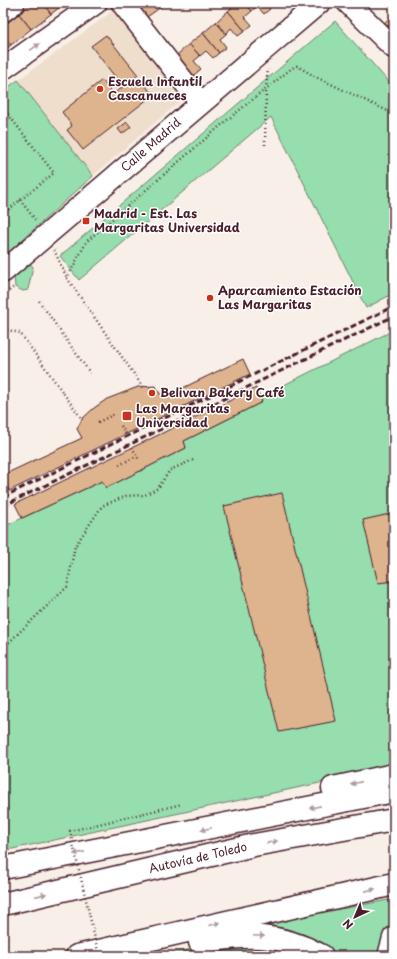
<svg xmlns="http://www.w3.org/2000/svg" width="397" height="959" font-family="'Playpen Sans',sans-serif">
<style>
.built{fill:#f0decd}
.green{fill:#96dead;stroke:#707e6c}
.building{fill:#ddb48e;stroke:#4a1f2b}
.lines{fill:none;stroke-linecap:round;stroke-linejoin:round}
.minor-casing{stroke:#4a1f2b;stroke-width:24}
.highway-casing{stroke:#4a1f2b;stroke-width:25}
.path{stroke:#4a1f2b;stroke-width:2.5;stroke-dasharray:1 3;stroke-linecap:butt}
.minor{stroke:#fff;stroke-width:21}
.highway{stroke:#fff;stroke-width:22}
.rail{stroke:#4a1f2b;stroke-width:3;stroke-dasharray:6 3;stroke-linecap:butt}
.path-bridge{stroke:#4a1f2b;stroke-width:2.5;stroke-dasharray:1 3;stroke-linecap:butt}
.oneway{fill:#ae9aa0}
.poi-dot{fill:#c8321e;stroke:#fff;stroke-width:1.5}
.labels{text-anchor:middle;stroke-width:3;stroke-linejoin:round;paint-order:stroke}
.poi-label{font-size:12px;font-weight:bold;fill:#4a1f2b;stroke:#fff;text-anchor:start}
.street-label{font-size:12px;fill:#4a1f2b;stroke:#fff}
</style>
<rect width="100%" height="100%" fill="#f8f0e8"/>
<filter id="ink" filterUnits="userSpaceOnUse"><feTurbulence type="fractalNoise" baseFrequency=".025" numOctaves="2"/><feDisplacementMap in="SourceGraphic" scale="8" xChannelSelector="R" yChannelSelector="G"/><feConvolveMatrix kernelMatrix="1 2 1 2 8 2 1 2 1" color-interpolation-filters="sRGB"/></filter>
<g filter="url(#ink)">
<polygon class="built" points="114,10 183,99 93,176 18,80"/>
<g class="green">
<polygon points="335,21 394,88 394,293 366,308 271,117 79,280 60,256"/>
<polygon points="18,80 93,176 3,257 3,91"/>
<polygon points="30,263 33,267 28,290 23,291 15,287 14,275 26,264"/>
<polygon points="394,330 394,767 3,851 3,527 102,481 106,488 186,448 184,441 262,402 260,397"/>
<polygon points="394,899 394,956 337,956 253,925"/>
<polygon points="249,942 298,956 156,956 208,946"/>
</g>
<g class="building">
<polygon points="32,3 43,3 51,14 31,29 19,14"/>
<polygon points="43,3 65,3 51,14"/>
<polygon points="136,3 158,3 161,7 147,17"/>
<polygon points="237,3 244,3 252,11 245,17 252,25 245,31 228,11"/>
<polygon points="244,3 266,3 270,9 264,14 257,6 252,11"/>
<polygon points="228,11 245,31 238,36 231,28 226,34 216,22"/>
<polygon points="19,14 31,29 11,45 3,35 3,26"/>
<polygon points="394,14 394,35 384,23"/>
<polygon points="216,22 226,34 220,39 226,47 219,53 203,33"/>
<polygon points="203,33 219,53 213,58 206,51 200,56 189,44"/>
<polygon points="3,35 11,45 3,51"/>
<polygon points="106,35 138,75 128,82 132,87 141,80 153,95 83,150 67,130 72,126 62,112 102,80 113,94 123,87 91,46"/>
<polygon points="189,44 200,56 194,61 201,69 193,76 177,55"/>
<polygon points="127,122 131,127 122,134 118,129"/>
<polygon points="243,359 250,374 9,491 3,475 82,438 77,429 82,419 94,408 107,399 138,387 156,386 162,398"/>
<polygon points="256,388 262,402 184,441 186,448 106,488 102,481 22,518 15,504"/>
<polygon points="282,493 336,721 279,732 224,506"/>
<polygon points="394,513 394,581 378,583 363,520"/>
</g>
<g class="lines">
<defs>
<g id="minor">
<polyline points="122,3 200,102"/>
<polyline points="348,3 394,48"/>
<polyline points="3,11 14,3"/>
<polyline points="3,69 96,3"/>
<polyline points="3,272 319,3"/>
</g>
<g id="highway">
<polyline points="333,788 394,775"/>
<polyline points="3,868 394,791"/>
<polyline points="3,904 254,845 394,820"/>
<path d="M200 942C246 934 278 932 322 956"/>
<polyline points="77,956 394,884"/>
<polyline points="389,956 394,938"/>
</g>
</defs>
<use href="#minor" class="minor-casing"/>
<use href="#highway" class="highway-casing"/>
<g class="path">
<polyline points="3,108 54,173 3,214"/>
<polyline points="265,145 266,89 268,69"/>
<polyline points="20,200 37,222"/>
<polyline points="54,250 67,278"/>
<polyline points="3,296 15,286"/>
<polyline points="39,301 90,373"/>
<polyline points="3,329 20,333 82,419"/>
<polyline points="143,387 67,278 87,241 226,121 292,68 297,66 316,77 394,114"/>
<polyline points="98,422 115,414"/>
<polyline points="121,426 126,434"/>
<polyline points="132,447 139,460"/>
<polyline points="119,465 137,456"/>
<polyline points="3,648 67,587 75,546 102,506 126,496 145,495 158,488 170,470 193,460"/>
</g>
<use href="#minor" class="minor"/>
<use href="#highway" class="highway"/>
<g class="rail">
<polyline points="3,497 394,306"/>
<polyline points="3,506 394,316"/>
</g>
<polyline class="path-bridge" points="99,956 70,831 182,804"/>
</g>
<defs><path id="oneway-solid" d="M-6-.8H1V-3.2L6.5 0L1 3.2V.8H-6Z"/></defs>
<g class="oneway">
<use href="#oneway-solid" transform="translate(35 47) rotate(-35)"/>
<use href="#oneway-solid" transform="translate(356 783) rotate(167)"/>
<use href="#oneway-solid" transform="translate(315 807) rotate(169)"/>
<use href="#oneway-solid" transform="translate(206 829) rotate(169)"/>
<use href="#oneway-solid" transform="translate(272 842) rotate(-10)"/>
<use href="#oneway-solid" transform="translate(79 853) rotate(169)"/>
<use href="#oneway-solid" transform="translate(370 890) rotate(-13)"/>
<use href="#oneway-solid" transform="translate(41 895) rotate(-13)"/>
<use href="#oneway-solid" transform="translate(215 924) rotate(-13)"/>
<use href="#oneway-solid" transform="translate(259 936) rotate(2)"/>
</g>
</g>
<g class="poi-dot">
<circle cx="100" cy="89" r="4"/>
<rect x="82" y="217" width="8" height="8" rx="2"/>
<circle cx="210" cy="298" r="4"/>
<circle cx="152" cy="393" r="4"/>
<rect x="122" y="411" width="10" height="10" rx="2"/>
</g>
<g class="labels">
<g class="poi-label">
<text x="108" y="86">Escuela Infantil<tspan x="108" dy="14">Cascanueces</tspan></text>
<text x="94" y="218">Madrid - Est. Las<tspan x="94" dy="14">Margaritas Universidad</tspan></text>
<text x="218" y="295">Aparcamiento Estación<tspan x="218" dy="14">Las Margaritas</tspan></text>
<text x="160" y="397">Belivan Bakery Café</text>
<text x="136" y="413">Las Margaritas<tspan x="136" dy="14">Universidad</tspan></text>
</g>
<g class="street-label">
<text transform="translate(151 145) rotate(-41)" y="4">Calle Madrid</text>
<text transform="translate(198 858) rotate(-13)" y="4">Autovía de Toledo</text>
</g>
</g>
<rect width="397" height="959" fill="none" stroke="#fff" stroke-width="16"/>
<rect x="8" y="8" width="381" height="943" fill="none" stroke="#4a1f2b" stroke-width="1.5" filter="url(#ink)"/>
<g transform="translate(355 917) rotate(224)" stroke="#ffffff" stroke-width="3" paint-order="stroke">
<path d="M0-3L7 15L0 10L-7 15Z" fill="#4a1f2b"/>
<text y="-6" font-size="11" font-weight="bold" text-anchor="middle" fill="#4a1f2b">N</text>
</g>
</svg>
